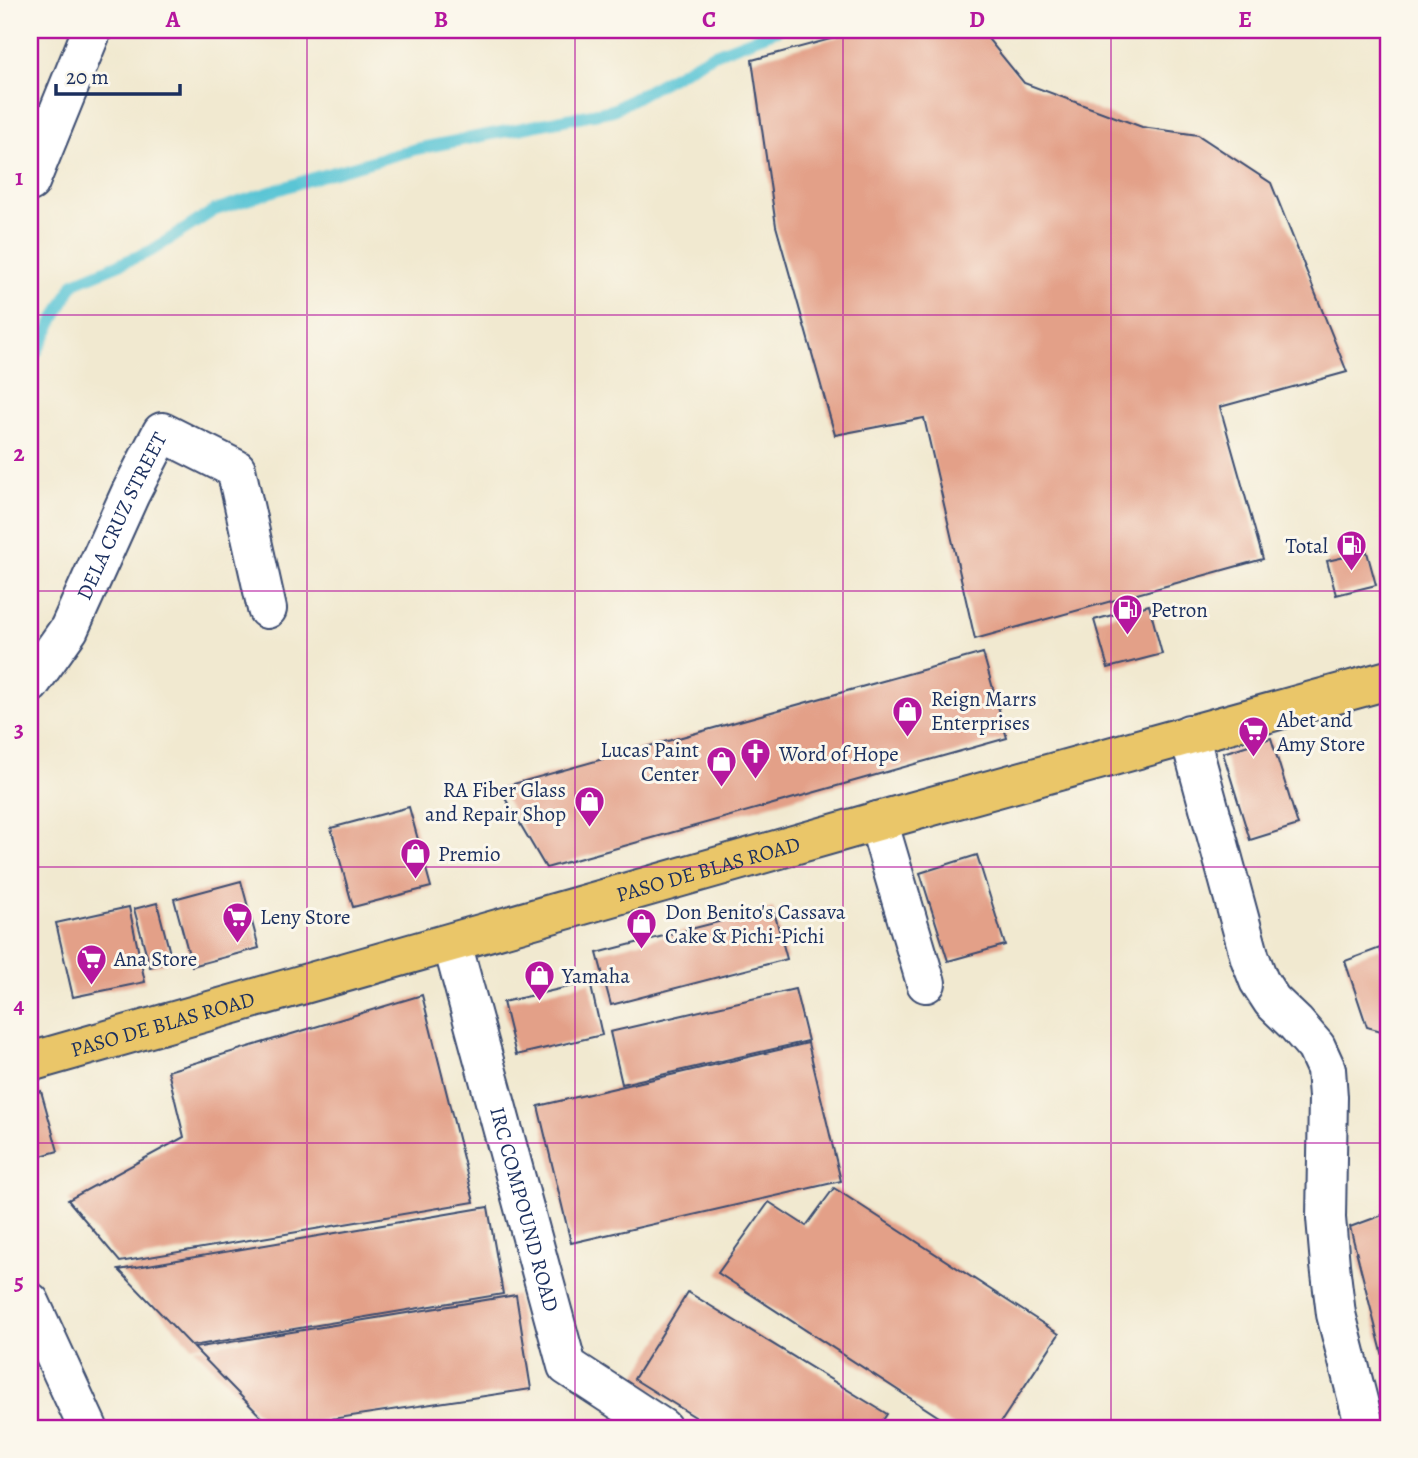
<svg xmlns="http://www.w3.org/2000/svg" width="1418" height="1458" font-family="Alegreya,serif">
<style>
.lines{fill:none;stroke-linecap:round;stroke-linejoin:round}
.stream{stroke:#5ac5d5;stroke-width:12}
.building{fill:#e3a088}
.minor-casing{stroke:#3b4b6f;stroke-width:42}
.major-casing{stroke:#3b4b6f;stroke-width:42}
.minor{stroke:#fff;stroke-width:38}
.major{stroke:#eac669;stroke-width:38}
.grid{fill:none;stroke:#b5179e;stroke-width:2;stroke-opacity:0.55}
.labels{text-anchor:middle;stroke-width:6;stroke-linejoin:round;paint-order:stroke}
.street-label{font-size:21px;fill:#1b2f5e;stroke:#fbf7ec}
.poi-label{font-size:21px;fill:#1b2f5e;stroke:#fbf7ec;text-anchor:start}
.neatline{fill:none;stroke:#b5179e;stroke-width:2.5}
.grid-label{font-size:23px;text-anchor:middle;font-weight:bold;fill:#b5179e}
</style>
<rect width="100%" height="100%" fill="#fbf7ec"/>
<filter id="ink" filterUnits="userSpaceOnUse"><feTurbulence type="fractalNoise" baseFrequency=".0143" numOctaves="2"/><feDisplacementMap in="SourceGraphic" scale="14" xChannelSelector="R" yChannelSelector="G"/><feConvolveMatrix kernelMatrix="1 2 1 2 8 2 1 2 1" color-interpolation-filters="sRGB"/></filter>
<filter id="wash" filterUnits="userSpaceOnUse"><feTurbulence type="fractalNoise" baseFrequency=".00686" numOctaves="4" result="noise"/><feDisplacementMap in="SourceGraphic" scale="28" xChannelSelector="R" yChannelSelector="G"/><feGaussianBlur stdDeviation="1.57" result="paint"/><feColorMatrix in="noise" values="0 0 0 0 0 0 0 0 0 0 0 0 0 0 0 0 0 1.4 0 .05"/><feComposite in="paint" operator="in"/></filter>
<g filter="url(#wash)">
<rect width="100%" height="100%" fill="#f1e9d0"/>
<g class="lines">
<polyline class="stream" points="30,364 74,283 151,251 215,210 320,176 416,149 613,110 712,55 777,30"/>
</g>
<g id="blocks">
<g class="building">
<polygon points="864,30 981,30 1024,83 1142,127 1198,135 1271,183 1347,372 1220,407 1263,559 975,639 924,418 835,435 776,226 752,60"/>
<polygon points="1367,552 1376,585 1336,595 1327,561"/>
<polygon points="1149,605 1162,654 1108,668 1094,620"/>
<polygon points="983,653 1007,738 546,868 499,788"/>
<polygon points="1271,738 1298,825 1250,840 1223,753"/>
<polygon points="409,807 431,887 353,907 331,828"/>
<polygon points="977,855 1005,945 948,961 920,873"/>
<polygon points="241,881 259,948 192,966 174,899"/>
<polygon points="157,903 172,961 150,967 134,909"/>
<polygon points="129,907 145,982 73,997 56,923"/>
<polygon points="773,908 787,959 611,1005 597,953"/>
<polygon points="1380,948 1388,972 1388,1033 1367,1027 1345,961"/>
<polygon points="590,982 602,1035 516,1055 503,1002"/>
<polygon points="795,989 808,1041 622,1084 610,1032"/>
<polygon points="422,995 474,1202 120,1262 68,1200 184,1137 168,1071"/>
<polygon points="808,1043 841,1181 571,1243 538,1106"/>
<polygon points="41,1091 58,1151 30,1159 30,1094"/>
<polygon points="834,1188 1059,1334 997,1428 956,1428 718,1273 769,1202 806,1226"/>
<polygon points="488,1207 503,1294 192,1346 119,1270"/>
<polygon points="1388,1213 1388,1371 1387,1372 1350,1227"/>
<polygon points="688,1292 887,1414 878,1428 713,1428 634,1379"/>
<polygon points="516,1295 531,1389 272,1428 194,1348"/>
</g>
</g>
</g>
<g filter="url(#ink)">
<use href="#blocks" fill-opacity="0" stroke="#3b4b6f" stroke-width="2"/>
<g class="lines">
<defs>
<g id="minor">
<polyline points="30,182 92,30"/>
<path id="s1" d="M30 684 69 629 130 494 162 432 236 469 267 609"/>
<polyline points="1189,734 1250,958 1259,981 1272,1001 1296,1024 1316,1047 1326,1069 1328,1097 1326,1218 1330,1265 1336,1314 1365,1428"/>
<polyline points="878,821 926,983"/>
<path id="s2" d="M452 943 567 1366 662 1428"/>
<polyline points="30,1302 88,1428"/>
</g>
<g id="major">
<path id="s3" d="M30 1062 878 821 1388 680"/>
</g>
</defs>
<use href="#minor" class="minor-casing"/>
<use href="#major" class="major-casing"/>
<use href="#minor" class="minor"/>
<use href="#major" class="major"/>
</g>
</g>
<path class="grid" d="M307 30V1428M575 30V1428M843 30V1428M1111 30V1428M30 315H1388M30 591H1388M30 867H1388M30 1143H1388"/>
<defs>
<symbol id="fuel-pin" viewBox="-11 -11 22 30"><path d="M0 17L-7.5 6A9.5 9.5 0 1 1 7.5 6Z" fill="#b5179e" stroke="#fbf7ec"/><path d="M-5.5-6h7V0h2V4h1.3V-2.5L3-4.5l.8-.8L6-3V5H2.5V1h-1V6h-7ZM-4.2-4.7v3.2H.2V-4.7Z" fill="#fff"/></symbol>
<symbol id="shop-pin" viewBox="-11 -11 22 30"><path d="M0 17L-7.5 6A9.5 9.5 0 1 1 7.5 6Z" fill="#b5179e" stroke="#fbf7ec"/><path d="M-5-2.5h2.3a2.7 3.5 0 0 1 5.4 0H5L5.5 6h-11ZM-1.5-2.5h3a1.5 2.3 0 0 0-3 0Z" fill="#fff"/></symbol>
<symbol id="supermarket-pin" viewBox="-11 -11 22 30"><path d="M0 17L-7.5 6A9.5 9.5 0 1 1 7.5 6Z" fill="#b5179e" stroke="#fbf7ec"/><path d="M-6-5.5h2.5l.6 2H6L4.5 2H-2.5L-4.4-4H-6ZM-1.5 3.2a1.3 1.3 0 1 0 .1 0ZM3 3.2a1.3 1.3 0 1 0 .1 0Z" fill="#fff"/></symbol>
<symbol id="church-pin" viewBox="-11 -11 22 30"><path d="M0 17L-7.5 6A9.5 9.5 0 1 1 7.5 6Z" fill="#b5179e" stroke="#fbf7ec"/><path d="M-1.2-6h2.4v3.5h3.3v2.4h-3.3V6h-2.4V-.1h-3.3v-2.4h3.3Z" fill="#fff"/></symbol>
</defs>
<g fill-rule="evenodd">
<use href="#fuel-pin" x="1334" y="528" width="35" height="47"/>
<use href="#fuel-pin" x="1110" y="592" width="35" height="47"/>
<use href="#shop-pin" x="890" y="694" width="35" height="47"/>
<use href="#supermarket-pin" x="1236" y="714" width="35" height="47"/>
<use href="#church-pin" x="738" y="736" width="35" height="47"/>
<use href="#shop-pin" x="704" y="744" width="35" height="47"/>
<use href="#shop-pin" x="572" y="784" width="35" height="47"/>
<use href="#shop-pin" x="398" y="836" width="35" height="47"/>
<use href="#supermarket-pin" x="220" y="900" width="35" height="47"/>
<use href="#shop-pin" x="624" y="906" width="35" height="47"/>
<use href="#supermarket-pin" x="74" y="942" width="35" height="47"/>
<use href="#shop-pin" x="522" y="958" width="35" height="47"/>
</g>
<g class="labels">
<g class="street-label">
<text dy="7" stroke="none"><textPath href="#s1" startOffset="192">DELA CRUZ STREET</textPath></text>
<text dy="7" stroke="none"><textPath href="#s3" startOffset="705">PASO DE BLAS ROAD</textPath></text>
<text dy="7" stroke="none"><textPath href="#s3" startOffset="138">PASO DE BLAS ROAD</textPath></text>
<text dy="7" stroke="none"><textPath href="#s2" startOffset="276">IRC COMPOUND ROAD</textPath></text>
</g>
<g class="poi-label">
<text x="1328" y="553" text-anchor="end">Total</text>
<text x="1151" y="617">Petron</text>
<text x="931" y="706">Reign Marrs<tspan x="931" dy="24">Enterprises</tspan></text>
<text x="1277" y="727">Abet and<tspan x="1277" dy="24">Amy Store</tspan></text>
<text x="699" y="757" text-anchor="end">Lucas Paint<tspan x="699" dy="24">Center</tspan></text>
<text x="779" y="761">Word of Hope</text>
<text x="566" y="797" text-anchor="end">RA Fiber Glass<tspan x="566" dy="24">and Repair Shop</tspan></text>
<text x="438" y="861">Premio</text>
<text x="665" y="919">Don Benito's Cassava<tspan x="665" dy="24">Cake &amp; Pichi-Pichi</tspan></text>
<text x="260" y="924">Leny Store</text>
<text x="114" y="966">Ana Store</text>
<text x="562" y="983">Yamaha</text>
</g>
</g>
<rect width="1418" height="1458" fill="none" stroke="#fbf7ec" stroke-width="77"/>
<path d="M56 84v10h124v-10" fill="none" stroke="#1b2f5e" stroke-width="3.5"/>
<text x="66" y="84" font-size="21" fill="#1b2f5e" stroke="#fbf7ec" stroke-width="5" paint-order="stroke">20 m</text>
<rect x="38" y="38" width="1342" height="1382" class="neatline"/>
<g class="grid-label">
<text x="173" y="27">A</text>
<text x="441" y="27">B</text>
<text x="709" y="27">C</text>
<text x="977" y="27">D</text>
<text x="1245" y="27">E</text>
<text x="19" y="185">1</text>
<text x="19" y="461">2</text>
<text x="19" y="737">3</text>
<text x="19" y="1013">4</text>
<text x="19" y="1289">5</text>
</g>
</svg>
